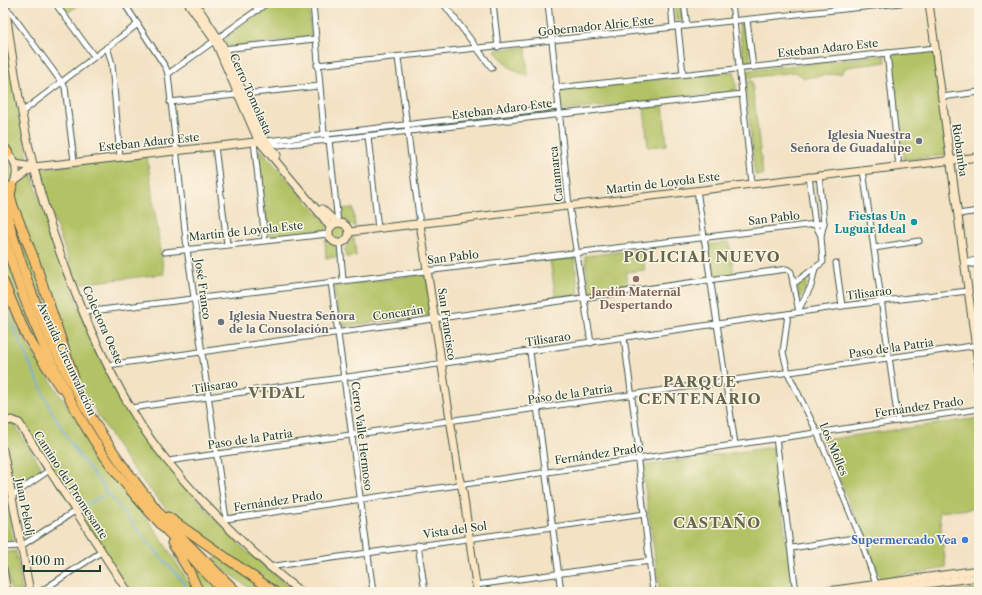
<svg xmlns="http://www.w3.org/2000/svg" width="982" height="595" font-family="'Libre Caslon Text',serif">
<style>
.green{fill:#b2c265;stroke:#68804c}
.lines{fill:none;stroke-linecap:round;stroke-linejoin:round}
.stream{stroke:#75aee5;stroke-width:1.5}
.street-casing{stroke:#3f564a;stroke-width:7}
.secondary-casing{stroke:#3f564a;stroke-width:9}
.highway-casing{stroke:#3f564a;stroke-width:11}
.street{stroke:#fff;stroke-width:5}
.secondary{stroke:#fce6c4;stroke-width:7}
.highway{stroke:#f7c06c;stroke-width:9}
.worship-dot{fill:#6b7280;stroke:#fcf5e5;stroke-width:1.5}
.culture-dot{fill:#0f9aa8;stroke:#fcf5e5;stroke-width:1.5}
.education-dot{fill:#8d6e63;stroke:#fcf5e5;stroke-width:1.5}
.shop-dot{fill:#3f7fe0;stroke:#fcf5e5;stroke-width:1.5}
.labels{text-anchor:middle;stroke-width:3;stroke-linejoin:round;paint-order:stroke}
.street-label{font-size:11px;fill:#1f3d34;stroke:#fcf5e5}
.worship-label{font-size:11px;font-weight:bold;fill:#5b616d;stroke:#fcf5e5;text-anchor:end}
.culture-label{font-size:11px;font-weight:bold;fill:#0d838f;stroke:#fcf5e5;text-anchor:end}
.education-label{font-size:11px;font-weight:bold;fill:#785e54;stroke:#fcf5e5}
.shop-label{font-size:11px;font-weight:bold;fill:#366cbe;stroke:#fcf5e5;text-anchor:end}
.district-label{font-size:15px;font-weight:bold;letter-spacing:1px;fill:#65674d;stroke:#fcf5e5}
</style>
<rect width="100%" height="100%" fill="#fcf5e5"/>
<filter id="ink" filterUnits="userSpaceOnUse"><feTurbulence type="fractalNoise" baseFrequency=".025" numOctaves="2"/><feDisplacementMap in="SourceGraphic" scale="8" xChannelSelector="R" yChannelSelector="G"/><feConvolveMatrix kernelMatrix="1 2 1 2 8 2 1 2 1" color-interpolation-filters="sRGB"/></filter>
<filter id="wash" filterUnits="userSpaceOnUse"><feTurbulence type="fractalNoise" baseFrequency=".012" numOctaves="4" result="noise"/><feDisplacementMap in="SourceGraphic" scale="16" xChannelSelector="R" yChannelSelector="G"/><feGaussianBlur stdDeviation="0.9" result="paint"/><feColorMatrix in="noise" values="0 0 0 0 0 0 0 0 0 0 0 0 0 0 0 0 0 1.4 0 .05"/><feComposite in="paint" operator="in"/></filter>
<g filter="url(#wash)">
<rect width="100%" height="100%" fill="#f3e2c4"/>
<g class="green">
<polygon points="59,3 81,3 66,14"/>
<polygon points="273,3 309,3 311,37 230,47 227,45 225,38 227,36"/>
<polygon points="674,3 681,3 683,20 676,20"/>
<polygon points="3,6 28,160 27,164 17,161 3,141"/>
<polygon points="739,24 746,24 751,66 744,67"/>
<polygon points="526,47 528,77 509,67 494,50"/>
<polygon points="934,49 946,155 904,160 890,55"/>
<polygon points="885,55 886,62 846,67 842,73 804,78 796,72 745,78 744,71"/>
<polygon points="734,71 737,92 562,111 560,90"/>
<polygon points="752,81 763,175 755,175 745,82"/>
<polygon points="663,105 667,145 648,147 644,107"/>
<polygon points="555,109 555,112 412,129 412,125"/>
<polygon points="402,127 402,129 334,136 334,134"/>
<polygon points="259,150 262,151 326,222 328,226 326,230 270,236 268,234 258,152"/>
<path d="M3 153C15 164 16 180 3 190Z"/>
<polygon points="147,157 164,274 77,284 36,169"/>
<path d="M31 173 52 236 79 307 99 357 115 385 175 475 242 547 296 592H281L207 542 175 518 144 483 124 457 83 391 14 200C15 186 20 181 31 173Z"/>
<path d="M3 197C29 248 49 307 63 362L29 275 13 280 53 369 17 314 3 276Z"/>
<polygon points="353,208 355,227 341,218 340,209"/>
<circle cx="339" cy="233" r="8"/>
<polygon points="354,237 356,256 346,257 345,248"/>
<polygon points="325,239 338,249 339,257 326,258"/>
<polygon points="729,242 734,274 713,277 708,245"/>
<polygon points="642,249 645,270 626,272 628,288 589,293 585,256"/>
<polygon points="574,256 579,296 556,299 550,260"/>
<polygon points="426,274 432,315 339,327 334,286"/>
<polygon points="807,278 806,288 799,301 798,287"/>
<polygon points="3,292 20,333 91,443 156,531 195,592 131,592 13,417 3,418"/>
<polygon points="979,418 979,508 939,512 946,568 881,579 823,440"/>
<path d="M11 423 15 425 43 470 42 473 15 489 13 488C10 475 0 434 5 424Z"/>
<polygon points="773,447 793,590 776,592 660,592 642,466"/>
<polygon points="3,481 13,540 3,541"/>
<polygon points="175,542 220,592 202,592"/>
<polygon points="16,551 22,591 11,592 4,553"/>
<polygon points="218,557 271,592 254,592 216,563 215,558"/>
<polygon points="979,588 979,592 948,592"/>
</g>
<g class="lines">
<g class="stream">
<polyline points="3,302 11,323 52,412 79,456 143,537 185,584 184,592"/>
<polyline points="3,318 8,314"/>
<polyline points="80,508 108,493"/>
</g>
</g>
</g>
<g filter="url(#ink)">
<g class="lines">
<defs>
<g id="street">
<polyline points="55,3 94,56"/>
<polyline points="124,3 166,68 168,74 187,249 226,519"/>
<polyline points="253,3 258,10"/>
<polyline points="313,3 324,133 329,140 338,223"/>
<polyline points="443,3 492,68"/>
<polyline points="493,3 498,47"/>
<polyline points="548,3 569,205 591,343"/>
<polyline points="671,3 673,27"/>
<polyline points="684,3 687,26"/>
<polyline points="732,3 752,183"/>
<polyline points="5,8 11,13 65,87 74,161"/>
<polyline points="747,20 753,67"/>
<polyline points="678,27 683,74"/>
<polyline points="107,47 112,64 120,157"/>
<polyline points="223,49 315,39"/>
<polyline points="887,53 899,166"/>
<polyline points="398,58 420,224"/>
<polyline points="317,65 901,3"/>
<polyline points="168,74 267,3"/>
<polyline points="556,88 935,48"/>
<polyline points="942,97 979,92"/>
<polyline points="170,102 319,86"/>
<polyline points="22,112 138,24"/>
<polyline points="368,136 378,229"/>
<polyline points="267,141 558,107"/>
<polyline points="254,142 265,240"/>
<polyline points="267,142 279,145 329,140 742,94"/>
<polyline points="215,146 227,244"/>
<polyline points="863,170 898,421"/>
<polyline points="819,175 824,223 821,236"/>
<polyline points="697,190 735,444"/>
<polyline points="958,214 979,211"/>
<polyline points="340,243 343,280"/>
<polyline points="874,248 919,241"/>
<polyline points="165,252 328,234"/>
<polyline points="836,263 842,306"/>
<polyline points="965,263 979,259"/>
<polyline points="966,263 979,265"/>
<polyline points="331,282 373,592"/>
<polyline points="793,284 823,262 821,236 815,224 809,176"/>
<polyline points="799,309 811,286 815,268"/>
<polyline points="84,312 824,223"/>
<polyline points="788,314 783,352 788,373 817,432 860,537 877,587"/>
<polyline points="624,338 639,451 638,462 653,592"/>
<polyline points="530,352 561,592"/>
<polyline points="108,365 787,269 791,272 799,312"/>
<polyline points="131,408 842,306 968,291"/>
<polyline points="776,438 796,592"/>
<polyline points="168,461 979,345"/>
<polyline points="12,496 48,471"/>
<polyline points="222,521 226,519 979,409"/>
<polyline points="418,545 425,592"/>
<polyline points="3,547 21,546 75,511"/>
<polyline points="792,548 860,537"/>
<polyline points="268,567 645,514"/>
<polyline points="476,585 650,561"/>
<polyline points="40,592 101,552"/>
</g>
<g id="secondary">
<path d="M5 3C12 58 20 114 34 168 55 251 94 349 139 422 157 451 180 477 203 502 234 534 265 565 301 592"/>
<polyline points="188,3 215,41 258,140 322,216 330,227"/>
<polyline points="195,3 222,44 262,136 277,155"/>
<polyline points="929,3 979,370"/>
<polyline points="15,164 34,167 263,141"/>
<polyline points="15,181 34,167"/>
<path d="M3 194C21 184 20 161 4 150"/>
<polyline points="322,209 337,223"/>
<circle cx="339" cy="233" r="10"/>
<polyline points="420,224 459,477 463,492 477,592"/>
<polyline points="349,232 979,157"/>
<polyline points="3,422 12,420 19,423 128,592"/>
<polyline points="3,450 30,592"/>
<polyline points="3,569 7,592"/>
<polyline points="821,592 979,570"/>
<polyline points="866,592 979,577"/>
</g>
<g id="highway">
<polyline points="3,146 8,153"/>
<polyline points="12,186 10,195 13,206 34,259 73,375"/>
<path d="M3 199C29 305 74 405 142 491 152 503 160 515 171 526 192 549 215 571 237 592"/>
<path d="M3 233C22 303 60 390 101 451 125 487 155 518 185 550 198 564 211 579 225 592"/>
<polyline points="3,281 26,335 60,387"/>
<polyline points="168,517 275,592"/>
<polyline points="172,543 189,571 199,592"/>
</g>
</defs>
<use href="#street" class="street-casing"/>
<use href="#secondary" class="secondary-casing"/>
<use href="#highway" class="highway-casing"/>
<use href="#street" class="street"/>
<use href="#secondary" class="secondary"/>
<use href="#highway" class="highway"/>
</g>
</g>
<g class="worship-dot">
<circle cx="919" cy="141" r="4"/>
<circle cx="221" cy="322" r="4"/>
</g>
<circle class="culture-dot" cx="914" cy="222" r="4"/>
<circle class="education-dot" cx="636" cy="279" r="4"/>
<circle class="shop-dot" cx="965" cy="540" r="4"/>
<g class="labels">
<g class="street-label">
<text transform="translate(596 26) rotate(-6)" y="4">Gobernador Alric Este</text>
<text transform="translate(828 48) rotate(-6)" y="4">Esteban Adaro Este</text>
<text transform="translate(251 94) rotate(66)" y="4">Cerro Tomolasta</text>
<text transform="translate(502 109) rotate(-7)" y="4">Esteban Adaro Este</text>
<text transform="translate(149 142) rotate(-6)" y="4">Esteban Adaro Este</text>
<text transform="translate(960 150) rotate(82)" y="4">Riobamba</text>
<text transform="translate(556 174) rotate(-96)" y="4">Catamarca</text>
<text transform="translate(663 183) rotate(-7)" y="4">Martín de Loyola Este</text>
<text transform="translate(774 218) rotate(-7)" y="4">San Pablo</text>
<text transform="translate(246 231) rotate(-6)" y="4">Martín de Loyola Este</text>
<text transform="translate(453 257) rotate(-7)" y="4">San Pablo</text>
<text transform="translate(203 289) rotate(82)" y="4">José Franco</text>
<text transform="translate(869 293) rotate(-7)" y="4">Tilisarao</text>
<text transform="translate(398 313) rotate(-8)" y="4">Concarán</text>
<text transform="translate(447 324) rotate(82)" y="4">San Francisco</text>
<text transform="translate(103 325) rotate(66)" y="4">Colectora Oeste</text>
<text transform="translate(548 339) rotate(-8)" y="4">Tilisarao</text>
<text transform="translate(891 348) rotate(-8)" y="4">Paso de la Patria</text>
<text transform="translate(67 359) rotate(65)" y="4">Avenida Circunvalación</text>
<text transform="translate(215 386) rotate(-8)" y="4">Tilisarao</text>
<text transform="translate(570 394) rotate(-8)" y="4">Paso de la Patria</text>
<text transform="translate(919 407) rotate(-8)" y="4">Fernández Prado</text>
<text transform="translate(362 436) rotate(83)" y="4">Cerro Valle Hermoso</text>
<text transform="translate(250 439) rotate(-8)" y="4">Paso de la Patria</text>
<text transform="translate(834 449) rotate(67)" y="4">Los Molles</text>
<text transform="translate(599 454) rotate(-8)" y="4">Fernández Prado</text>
<text transform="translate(71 485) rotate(57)" y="4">Camino del Promesante</text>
<text transform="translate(278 501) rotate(-8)" y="4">Fernández Prado</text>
<text transform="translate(25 507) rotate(79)" y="4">Juan Pekolj</text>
<text transform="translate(455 530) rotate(-8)" y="4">Vista del Sol</text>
</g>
<g class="worship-label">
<text x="911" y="139">Iglesia Nuestra<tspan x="911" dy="13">Señora de Guadalupe</tspan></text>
<text x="229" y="320" text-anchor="start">Iglesia Nuestra Señora<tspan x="229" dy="13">de la Consolación</tspan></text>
</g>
<g class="culture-label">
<text x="906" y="220">Fiestas Un<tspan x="906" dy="13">Luguar Ideal</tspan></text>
</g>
<g class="education-label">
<text x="636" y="296">Jardín Maternal<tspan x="636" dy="13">Despertando</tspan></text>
</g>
<g class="shop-label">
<text x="957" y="544">Supermercado Vea</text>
</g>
<g class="district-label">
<text x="702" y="262">POLICIAL NUEVO</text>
<text x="700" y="387">PARQUE<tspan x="700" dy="17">CENTENARIO</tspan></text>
<text x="277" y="398">VIDAL</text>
<text x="717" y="528">CASTAÑO</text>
</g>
</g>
<rect width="982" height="595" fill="none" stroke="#fcf5e5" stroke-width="16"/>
<path d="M24 565v6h76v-6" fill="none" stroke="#1f3d34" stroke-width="2"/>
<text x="30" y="565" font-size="12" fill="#1f3d34" stroke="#fcf5e5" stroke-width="3" paint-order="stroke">100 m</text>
</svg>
